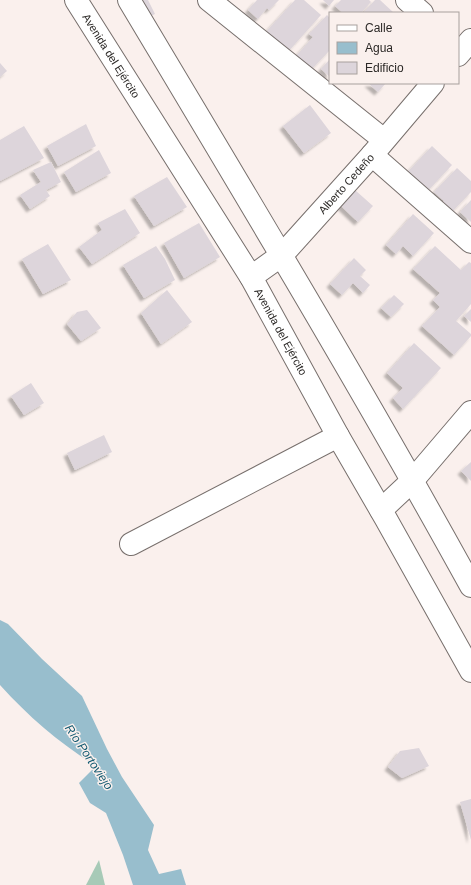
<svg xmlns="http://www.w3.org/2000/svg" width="471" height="885" font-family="Arial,sans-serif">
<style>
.forest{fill:#a7cab7}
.water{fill:#98becd}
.building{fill:#ddd5db;filter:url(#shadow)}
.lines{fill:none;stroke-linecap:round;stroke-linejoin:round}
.minor-casing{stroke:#776f6c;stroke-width:24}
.major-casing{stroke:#776f6c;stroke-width:24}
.minor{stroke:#fff;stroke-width:22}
.major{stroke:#fff;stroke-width:22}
.labels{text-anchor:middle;stroke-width:3;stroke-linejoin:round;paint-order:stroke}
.street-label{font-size:11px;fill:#2b2826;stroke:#faf0ed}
.water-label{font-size:12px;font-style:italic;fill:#115970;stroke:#faf0ed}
</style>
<defs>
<filter id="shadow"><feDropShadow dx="-3.5" dy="3.5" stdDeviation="1" flood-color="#0004"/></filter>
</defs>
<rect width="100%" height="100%" fill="#faf0ed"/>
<polygon class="forest" points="99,860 105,885 86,885"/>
<path class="water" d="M0 620 8 624 42 659 82 696 107 749 122 777 154 825 148 850 159 874 181 869 186 885H133L123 855 106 813 90 803 79 783 96 766C58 742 30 718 0 685Z"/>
<g class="building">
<polygon points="133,0 148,0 155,14 144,19"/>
<polygon points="257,0 279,0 269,10 267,8 258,19 248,10"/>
<polygon points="295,0 304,0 321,15 287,53 265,33"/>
<polygon points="323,0 334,0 329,6"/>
<polygon points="341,0 369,0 371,2 361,13 343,13 335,6"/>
<polygon points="375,0 380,0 394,13 363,13"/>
<polygon points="327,15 330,18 330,50 311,70 296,56 313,37 309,34"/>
<polygon points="330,59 330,77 321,69"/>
<polygon points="0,63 7,71 0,77"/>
<polygon points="368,83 386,83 378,92"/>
<polygon points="310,105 331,133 304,153 283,126"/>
<polygon points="86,124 96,146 58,166 47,146"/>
<polygon points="24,126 44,158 0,181 0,140"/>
<polygon points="432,146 452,165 423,196 403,177"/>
<polygon points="99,150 111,173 76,192 64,172"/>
<polygon points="51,162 61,182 46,190 50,196 30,209 20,195 41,182 33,170"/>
<polygon points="457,168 471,181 471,192 449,215 439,206 444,201 434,192"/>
<polygon points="167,177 187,207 154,226 134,196"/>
<polygon points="355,190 373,206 358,222 340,205"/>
<polygon points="471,200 471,222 460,212"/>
<polygon points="125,209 140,233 92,264 79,247 102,230 98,223"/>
<polygon points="413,214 434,233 413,256 403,246 396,254 386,245"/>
<polygon points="199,223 220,257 184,278 164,243"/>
<polygon points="48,244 71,280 43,294 22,259"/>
<polygon points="156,246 165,259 175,280 144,298 123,265"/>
<polygon points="435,246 461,270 469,262 471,263 471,304 456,321 471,334 471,336 454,355 422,326 440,307 433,300 440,293 413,269"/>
<polygon points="354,258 366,270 360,276 370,285 363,293 353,283 342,295 330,284"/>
<polygon points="167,290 192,322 161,344 141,313"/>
<polygon points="394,295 404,304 391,317 381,308"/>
<polygon points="471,309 471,322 464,316"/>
<polygon points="87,310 101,328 81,341 67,324 77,312"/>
<polygon points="414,343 441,368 403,409 393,398 403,388 387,373"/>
<polygon points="31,383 44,403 24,415 11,396"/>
<polygon points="104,435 112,452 75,470 67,453"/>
<polygon points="471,462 471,481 461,471"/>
<polygon points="419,748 429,766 402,778 388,767 400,751"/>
<polygon points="471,799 471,840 460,802"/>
</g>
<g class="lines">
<defs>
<g id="minor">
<polyline points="209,0 384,140"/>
<polyline points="407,0 422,13"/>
<polyline points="458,55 471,40"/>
<polyline points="372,155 471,242"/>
<path id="s1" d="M251 277 282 255 372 155 433 83"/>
<polyline points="381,510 413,480 471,412"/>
<polyline points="131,544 338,436"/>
</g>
<g id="major">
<path id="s2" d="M76 0 251 277 338 436 386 519 471 671"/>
<path d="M129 0C245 194 362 388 471 586"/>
</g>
</defs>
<use href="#minor" class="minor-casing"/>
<use href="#major" class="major-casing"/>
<use href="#minor" class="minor"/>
<use href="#major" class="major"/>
</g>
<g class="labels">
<g class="street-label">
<text dy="4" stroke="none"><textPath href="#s2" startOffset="66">Avenida del Ejército</textPath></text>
<text dy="4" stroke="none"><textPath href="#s1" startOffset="134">Alberto Cedeño</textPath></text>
<text dy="4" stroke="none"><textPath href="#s2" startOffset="390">Avenida del Ejército</textPath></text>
</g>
<g class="water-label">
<text transform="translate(89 757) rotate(56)" y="4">Río Portoviejo</text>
</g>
</g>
<rect x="329" y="12" width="130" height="72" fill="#faf0ed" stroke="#a7a09d"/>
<rect x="337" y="25" width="20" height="6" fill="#ffffff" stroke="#a7a09d"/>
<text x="365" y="32" font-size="12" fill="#2b2826">Calle</text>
<rect x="337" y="42" width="20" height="12" fill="#98becd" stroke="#a7a09d"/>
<text x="365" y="52" font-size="12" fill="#2b2826">Agua</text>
<rect x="337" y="62" width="20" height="12" fill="#ddd5db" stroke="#a7a09d"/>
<text x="365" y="72" font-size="12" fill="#2b2826">Edificio</text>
</svg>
